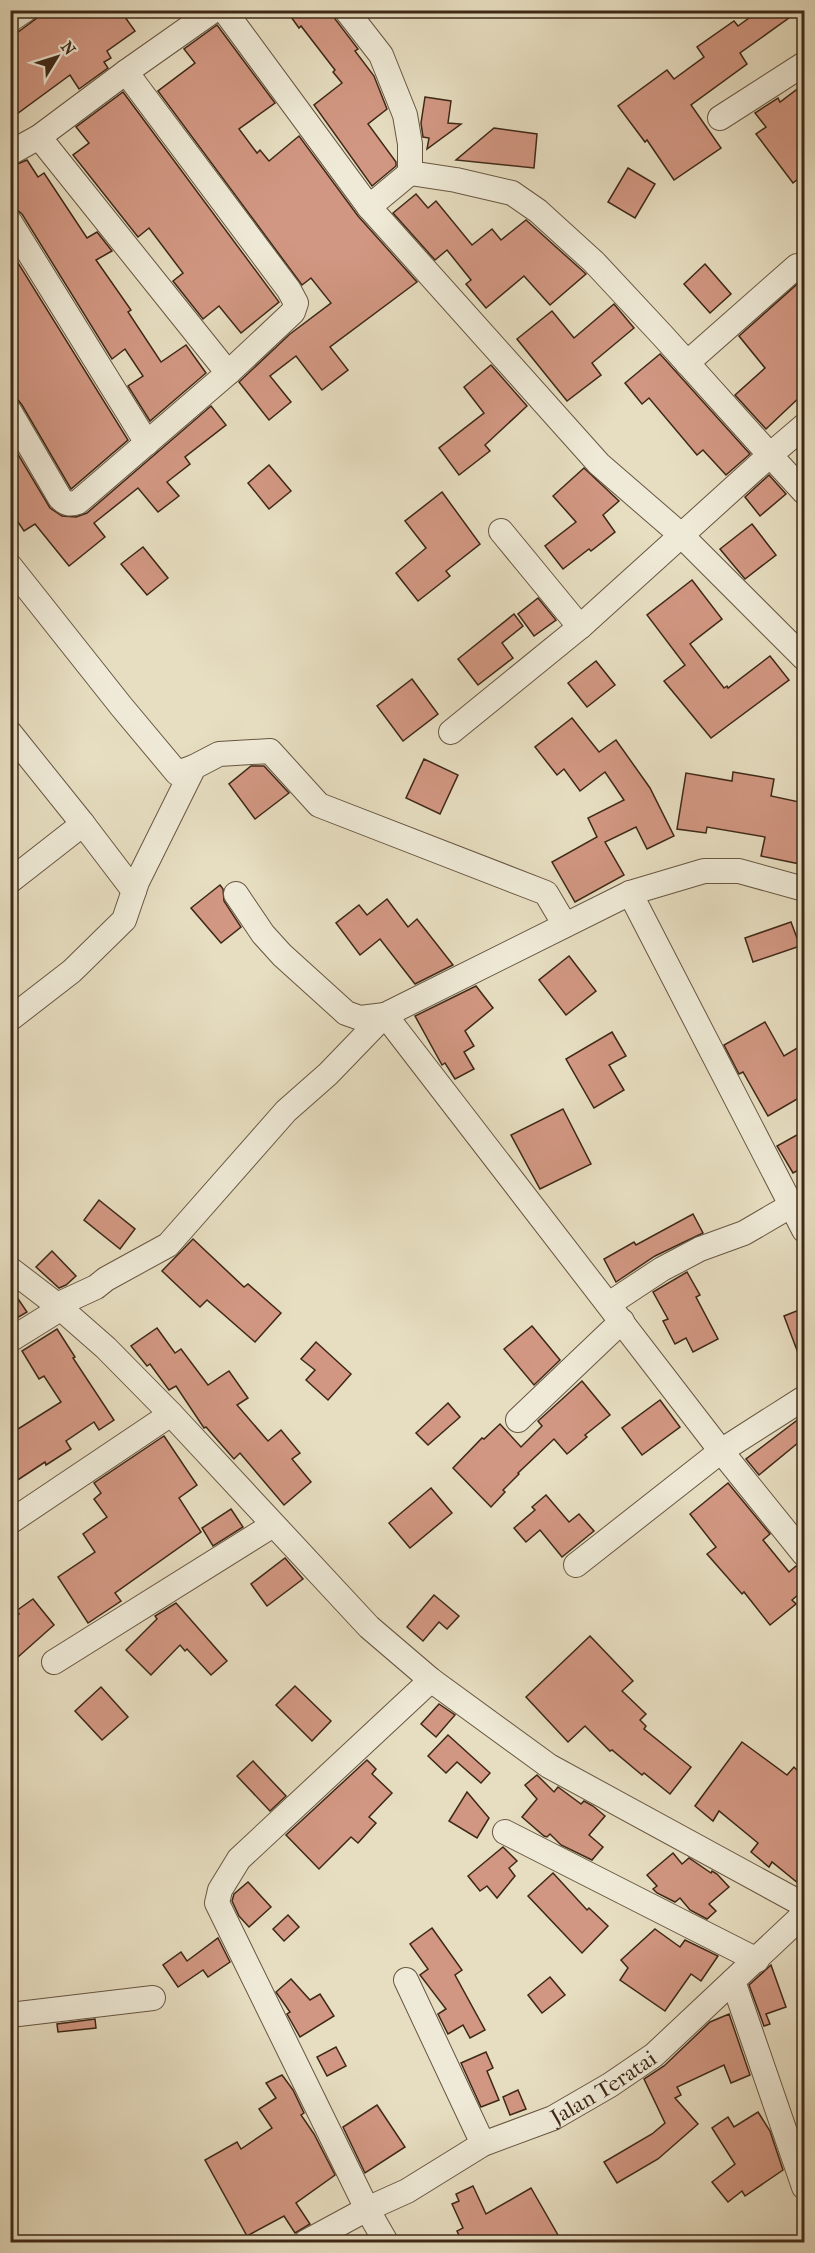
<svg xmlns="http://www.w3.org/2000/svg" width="815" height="2253" font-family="'IM FELL French Canon',serif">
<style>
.building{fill:#d29782;stroke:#3e2817;stroke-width:1.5}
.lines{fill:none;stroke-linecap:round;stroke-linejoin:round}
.minor-casing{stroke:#685642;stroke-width:26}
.minor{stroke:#efead7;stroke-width:24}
.labels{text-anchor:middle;stroke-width:6;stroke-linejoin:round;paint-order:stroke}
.street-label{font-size:22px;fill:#3e2817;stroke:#efead7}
</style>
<rect width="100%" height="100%" fill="#e7dec1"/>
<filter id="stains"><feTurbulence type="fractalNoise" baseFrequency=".00333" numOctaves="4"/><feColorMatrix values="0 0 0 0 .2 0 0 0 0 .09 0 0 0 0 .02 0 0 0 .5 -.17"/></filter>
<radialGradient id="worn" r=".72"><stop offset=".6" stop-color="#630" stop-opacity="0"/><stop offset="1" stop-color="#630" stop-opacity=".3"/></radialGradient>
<g class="building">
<polygon points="48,10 120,10 135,31 107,51 111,58 104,62 108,68 79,89 70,75 10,119 10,34 18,32"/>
<polygon points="286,10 332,10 335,19 358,49 355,51 374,76 387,109 368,124 396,162 396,166 372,186 314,105 342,83 333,72 335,70 301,26 299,28"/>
<polygon points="760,10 800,10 740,53 747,64 691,105 721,148 674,180 647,140 645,142 618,106 667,70 674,79 704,57 697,47 734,21 738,26"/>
<polygon points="217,25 275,103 239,129 257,153 260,150 269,161 299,136 358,216 417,282 330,347 348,370 322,390 296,356 270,376 291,402 269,420 239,382 290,334 331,303 311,278 302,285 158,91 195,63 184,49"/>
<polygon points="804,84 804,174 793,183 756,134 766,127 755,113 778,98 780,102"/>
<polygon points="123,92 279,302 241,333 219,306 203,319 173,281 183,273 149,228 138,237 73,155 89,143 76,127"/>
<polygon points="425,97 451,101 448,123 461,124 427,149 429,138 423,137 421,123"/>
<polygon points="494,128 537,134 534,168 456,160"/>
<polygon points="27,160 38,177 44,173 87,238 97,232 112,251 96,260 131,310 128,312 161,362 186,345 206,373 150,421 128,386 143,376 125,349 112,359 22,214 17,210 10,208 10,167"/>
<polygon points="628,168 655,184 635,218 608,202"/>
<polygon points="416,194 428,208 436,201 472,245 492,229 501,240 526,220 586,274 550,305 524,276 486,308 466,284 471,280 447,250 435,260 393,213"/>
<polygon points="10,250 128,440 71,489 22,405 18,400 10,398"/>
<polygon points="705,264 731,294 710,313 684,284"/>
<polygon points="804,278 804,393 766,429 735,395 765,368 739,336"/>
<polygon points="614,304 634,328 592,363 601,375 567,401 517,339 552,311 574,338"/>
<polygon points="660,354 750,454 726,475 703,450 697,455 649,398 642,404 625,383"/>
<polygon points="491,365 527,406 485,445 490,451 459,475 439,448 484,413 464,387"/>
<polygon points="211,406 226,425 185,457 190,464 167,482 179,496 158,512 138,488 94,523 105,537 69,566 35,524 24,531 10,510 10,441 50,508 62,516 76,517 87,513"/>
<polygon points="269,465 291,491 269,509 248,483"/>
<polygon points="584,468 619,501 603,515 615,532 591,551 589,549 563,569 545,546 576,522 553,496"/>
<polygon points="769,475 786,494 760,516 745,497"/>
<polygon points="442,492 480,544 446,571 450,576 418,601 396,573 426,548 405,521"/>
<polygon points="752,524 776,555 745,579 720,549"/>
<polygon points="143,547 168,578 147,595 121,564"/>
<polygon points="692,580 722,619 690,644 724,688 727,686 728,688 770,656 789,680 711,738 664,681 685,665 647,615"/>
<polygon points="538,598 556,620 534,636 518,614"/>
<polygon points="514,614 523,626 502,643 513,658 478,685 458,659"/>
<polygon points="596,661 615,685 587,707 568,683"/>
<polygon points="412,679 438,714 403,741 377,706"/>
<polygon points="572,718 599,752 616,740 650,788 674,836 647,849 636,827 605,842 624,875 575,902 552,862 597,837 588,818 624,800 605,772 580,791 564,769 557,775 535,747"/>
<polygon points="424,759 458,775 440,814 406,798"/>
<polygon points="251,766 264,766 289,793 255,819 229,784"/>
<polygon points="733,772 774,779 771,796 804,803 804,843 800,864 761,856 765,837 707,827 706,833 677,829 686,773 732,781"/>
<polygon points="220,885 223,889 224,901 241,927 221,943 191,908"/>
<polygon points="387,899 408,927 417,919 453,965 415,984 380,939 360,955 336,923 359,905 367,915"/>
<polygon points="791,922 800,946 753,962 745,938"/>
<polygon points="569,956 596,991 566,1015 539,980"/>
<polygon points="476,986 493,1008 465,1031 474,1046 464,1052 474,1069 455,1079 445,1063 442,1065 415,1016"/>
<polygon points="765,1022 784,1056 804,1044 804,1095 768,1116 743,1072 739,1074 724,1045"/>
<polygon points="612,1032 626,1056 609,1065 624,1090 594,1108 566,1059"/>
<polygon points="563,1109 591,1164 540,1189 511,1135"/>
<polygon points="804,1131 804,1167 793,1173 777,1146"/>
<polygon points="99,1200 135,1229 120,1249 84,1220"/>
<polygon points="693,1214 703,1233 655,1256 616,1282 604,1259 634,1242 636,1245"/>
<polygon points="193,1239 244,1287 248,1284 281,1313 255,1342 207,1300 200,1307 162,1271"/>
<polygon points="52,1251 76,1276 66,1285 59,1288 36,1267"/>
<polygon points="687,1272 700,1295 696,1297 718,1339 693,1352 686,1338 675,1344 663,1321 668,1319 653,1292"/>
<polygon points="10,1287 27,1312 10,1322"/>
<polygon points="804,1308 804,1366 803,1366 784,1316"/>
<polygon points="532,1326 560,1360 534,1385 504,1349"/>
<polygon points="157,1328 175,1353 181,1349 208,1385 229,1371 248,1398 237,1405 268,1441 281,1430 300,1453 292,1459 311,1482 284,1505 240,1453 234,1459 206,1427 204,1428 176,1386 169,1390 150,1364 147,1366 131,1346"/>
<polygon points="57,1329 75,1357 73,1358 114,1420 99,1430 94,1422 66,1441 71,1449 46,1465 45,1462 10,1485 10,1434 61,1402 44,1376 39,1379 22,1351"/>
<polygon points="316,1342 351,1374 328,1400 306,1380 315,1370 301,1359"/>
<polygon points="582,1381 610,1415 585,1435 587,1437 567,1454 554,1439 518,1473 519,1474 503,1490 505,1492 491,1507 453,1468 482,1438 484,1439 500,1424 521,1447 542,1426 538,1421"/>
<polygon points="660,1400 680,1427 642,1455 622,1428"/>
<polygon points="448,1403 460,1417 428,1445 416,1433"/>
<polygon points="804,1415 804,1438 759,1475 746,1459"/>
<polygon points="164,1436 197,1485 179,1498 201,1532 115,1593 121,1601 88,1623 58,1577 95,1552 83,1534 107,1517 94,1499 101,1493 94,1483"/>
<polygon points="728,1483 770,1534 763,1540 789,1572 796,1566 804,1568 804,1590 792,1600 796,1604 770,1625 744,1592 742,1594 707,1554 716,1547 690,1514"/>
<polygon points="431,1488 452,1513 410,1548 389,1523"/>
<polygon points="546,1495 569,1522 579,1514 594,1531 562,1557 540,1530 526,1542 514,1528 535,1510 532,1507"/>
<polygon points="231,1509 243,1527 213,1546 202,1528"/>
<polygon points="285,1558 303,1579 267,1606 251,1584"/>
<polygon points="434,1595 459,1616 447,1629 439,1622 423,1641 407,1627"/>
<polygon points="33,1599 54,1625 18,1657 10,1647 10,1620 19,1614 16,1611"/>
<polygon points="176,1603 227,1661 211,1675 187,1649 185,1651 180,1645 151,1675 126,1650 157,1619 155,1616"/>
<polygon points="590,1636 633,1681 622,1691 646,1714 640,1720 646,1726 644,1729 691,1767 670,1794 644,1773 642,1775 612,1750 610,1751 585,1726 568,1742 526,1697"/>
<polygon points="295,1686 331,1721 312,1741 276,1705"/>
<polygon points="101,1687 128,1717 102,1740 75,1711"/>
<polygon points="439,1704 455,1715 436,1737 421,1724"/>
<polygon points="448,1735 490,1773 481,1783 457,1762 446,1773 428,1756"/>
<polygon points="742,1742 787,1775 794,1767 804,1777 804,1888 772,1862 769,1867 751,1852 758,1843 719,1811 713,1821 695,1806"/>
<polygon points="367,1760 376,1769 372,1774 392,1793 369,1817 376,1823 358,1843 351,1837 319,1869 286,1835"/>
<polygon points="253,1761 286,1796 270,1811 237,1776"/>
<polygon points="537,1775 554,1792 558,1787 581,1804 584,1801 593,1806 605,1816 589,1835 603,1847 592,1860 561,1845 550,1834 547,1837 544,1836 522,1817 537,1799 525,1785"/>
<polygon points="467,1792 489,1818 477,1838 449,1821"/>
<polygon points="503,1847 517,1861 509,1868 515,1876 497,1898 487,1886 480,1891 468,1876"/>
<polygon points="673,1853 682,1864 689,1858 711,1873 712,1871 717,1874 729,1887 709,1904 716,1911 707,1919 690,1910 680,1898 675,1902 657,1893 653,1889 657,1886 647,1875"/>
<polygon points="553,1873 587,1910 589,1908 608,1926 582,1953 528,1896"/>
<polygon points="248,1882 271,1907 249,1927 239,1916 232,1901 234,1894"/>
<polygon points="288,1915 299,1927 284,1941 273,1929"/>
<polygon points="432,1928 462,1970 455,1975 485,2030 470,2038 463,2025 448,2034 438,2014 446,2009 420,1975 428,1969 410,1944"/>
<polygon points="655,1929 680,1947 685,1940 718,1956 701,1981 691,1974 665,2011 620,1980 628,1968 621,1960"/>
<polygon points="218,1938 230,1962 208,1977 203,1970 178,1987 163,1965 181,1952 187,1961"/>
<polygon points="771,1965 786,2007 766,2014 770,2024 764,2026 749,1985"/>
<polygon points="550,1977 565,1995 542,2013 528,1995"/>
<polygon points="291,1979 310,2000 320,1994 334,2016 300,2037 287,2014 290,2012 276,1992"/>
<polygon points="729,2014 750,2075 731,2083 724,2065 677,2087 681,2095 675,2098 698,2124 658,2159 617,2183 604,2162 652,2134 665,2123 644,2079 664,2066 710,2022"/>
<polygon points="95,2019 96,2028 58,2032 57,2024"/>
<polygon points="336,2047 346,2066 327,2076 317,2057"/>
<polygon points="486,2052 493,2068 487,2071 499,2100 481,2107 461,2063"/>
<polygon points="282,2075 293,2090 304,2113 301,2115 314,2134 335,2175 296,2203 310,2224 295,2233 284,2216 247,2236 205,2160 237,2142 241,2149 272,2128 259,2109 276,2098 266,2083"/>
<polygon points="518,2090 526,2109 510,2115 503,2097"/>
<polygon points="377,2105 405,2147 365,2173 343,2127"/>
<polygon points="758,2112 770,2131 783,2170 745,2196 742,2191 728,2202 712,2182 735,2164 712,2128 728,2117 734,2127"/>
<polygon points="473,2186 486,2214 531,2188 562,2242 462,2242 457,2231 463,2228 452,2204 459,2201 456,2194"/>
</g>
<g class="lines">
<defs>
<g id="minor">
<polyline points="224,10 369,207 599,464 681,535 804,658"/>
<polyline points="346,10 381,55 405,115 410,144 410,173 456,180 512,193 538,211 594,262 663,336 770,455 580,627 451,732"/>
<polyline points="10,20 25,10"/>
<polyline points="720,118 804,64"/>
<polyline points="39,137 228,373"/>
<polyline points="10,153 39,137 126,72 214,10"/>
<polyline points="369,207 410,173"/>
<polyline points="10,222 147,443"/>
<polyline points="687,363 797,266"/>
<path d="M10 412 60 498C66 504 70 505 78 502L228 373 293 312 296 303 289 290 126 72"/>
<polyline points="804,426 770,455 804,492"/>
<polyline points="501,531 580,627"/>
<polyline points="10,566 121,706 177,773 194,767"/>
<polyline points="10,733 83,824"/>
<polyline points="10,881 83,824 134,891"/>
<polyline points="630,893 804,1230"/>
<polyline points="236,894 263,934 282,955 346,1013 360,1018 385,1015 721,1451 804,1554"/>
<polyline points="10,1019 72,971 124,920 137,882 194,767 219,754 270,751 319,805 546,893 565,925"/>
<polyline points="10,1269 57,1305 106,1348 171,1414 369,1627 431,1680 549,1766 804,1905"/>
<polyline points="609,1304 662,1269 700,1249 744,1233 792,1205"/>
<polyline points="57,1305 96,1287 106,1279 168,1245 286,1111 328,1074 385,1015 630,893 704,871 739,871 804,889"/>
<polyline points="10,1340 60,1309"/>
<polyline points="518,1420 622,1321"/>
<polyline points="10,1522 171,1414"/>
<polyline points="576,1565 721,1451 804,1398"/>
<polyline points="54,1662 273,1525"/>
<polyline points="505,1832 757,1960"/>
<polyline points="406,1980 483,2144"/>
<polyline points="733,1981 804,2187"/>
<polyline points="10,2015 153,1998"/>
<path id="s1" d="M306 2242 367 2209 407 2191 483 2144 553 2118 610 2085 654 2055 804 1914"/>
<polyline points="386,2242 367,2209 217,1903 220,1890 239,1859 431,1680"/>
</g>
</defs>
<use href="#minor" class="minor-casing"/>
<use href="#minor" class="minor"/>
</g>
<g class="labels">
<g class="street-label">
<text dy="8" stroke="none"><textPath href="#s1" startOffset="336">Jalan Teratai</textPath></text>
</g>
</g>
<rect width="815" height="2253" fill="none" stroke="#e7dec1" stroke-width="36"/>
<rect x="12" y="12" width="791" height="2229" fill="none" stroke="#3e2817" stroke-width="3"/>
<rect x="18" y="18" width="779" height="2217" fill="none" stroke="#3e2817" stroke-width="1.5"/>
<g transform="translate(57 57) rotate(52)" stroke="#efead7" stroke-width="4.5" paint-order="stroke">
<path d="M0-4.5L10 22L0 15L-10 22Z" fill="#3e2817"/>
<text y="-9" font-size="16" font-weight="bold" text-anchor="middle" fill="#3e2817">N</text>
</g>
<rect width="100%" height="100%" filter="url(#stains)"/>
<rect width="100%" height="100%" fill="url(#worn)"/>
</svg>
